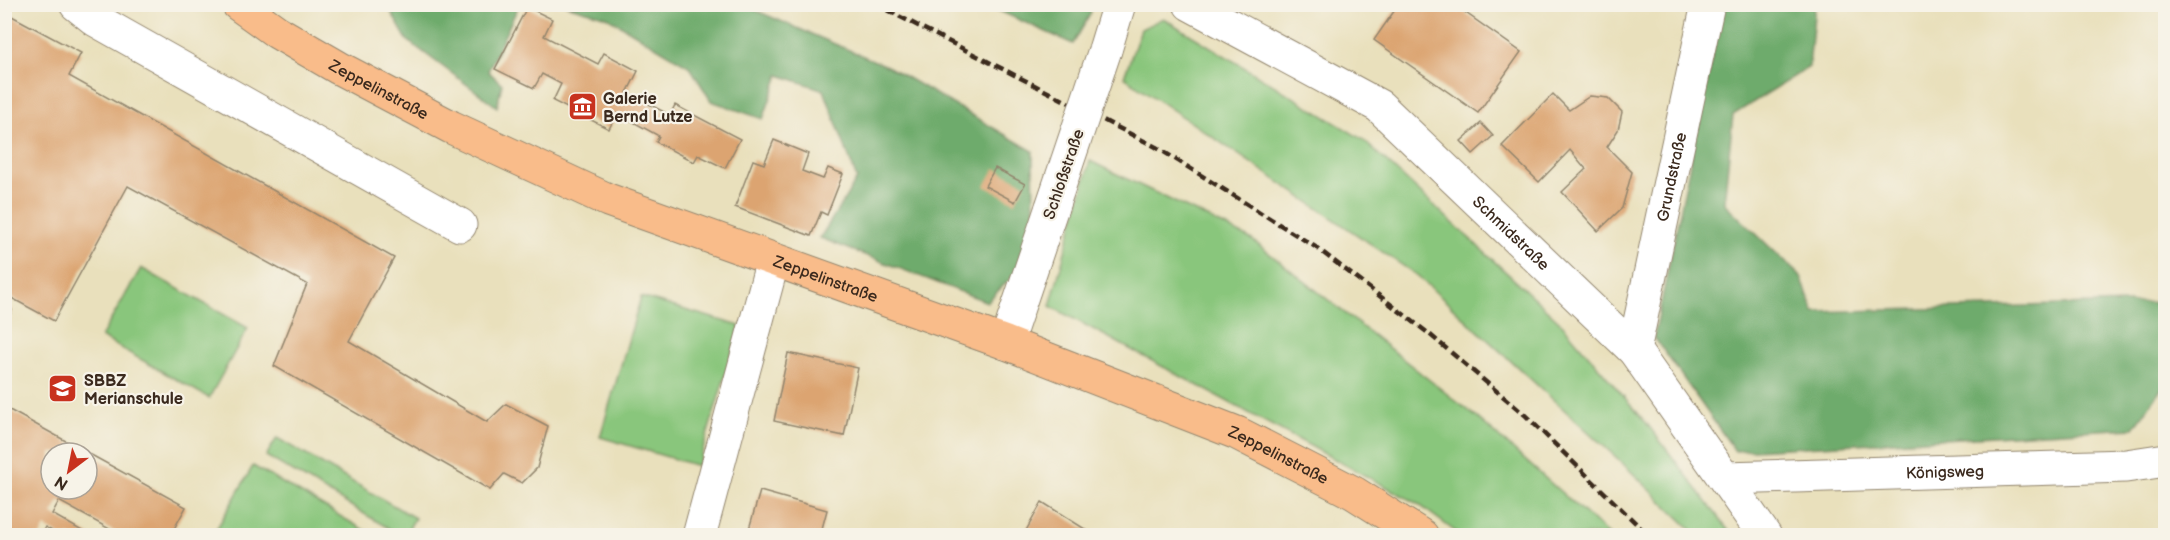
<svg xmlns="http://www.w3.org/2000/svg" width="2170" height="540" font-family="'Balsamiq Sans',sans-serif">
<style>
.green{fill:#89c67c;stroke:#62784d;stroke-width:1.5}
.forest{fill:#6eab6c;stroke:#546a45;stroke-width:1.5}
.building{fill:#dca471;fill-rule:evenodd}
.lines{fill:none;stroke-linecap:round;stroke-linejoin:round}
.minor-casing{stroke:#92856d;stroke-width:35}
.major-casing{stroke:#92856d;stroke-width:35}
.minor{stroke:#fff;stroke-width:33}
.major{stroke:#f9bc8a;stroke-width:33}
.rail{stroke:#3b2a1e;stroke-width:4.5;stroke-dasharray:9 4.5;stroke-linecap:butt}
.minor-bridge-casing{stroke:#92856d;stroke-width:35;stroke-linecap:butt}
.minor-bridge{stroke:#fff;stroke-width:33}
.labels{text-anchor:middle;stroke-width:4.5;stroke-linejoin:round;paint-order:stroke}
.street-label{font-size:16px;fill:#3b2a1e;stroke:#f7f3e8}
.poi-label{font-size:16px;font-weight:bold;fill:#3b2a1e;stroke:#f7f3e8;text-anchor:start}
</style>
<rect width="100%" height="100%" fill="#f7f3e8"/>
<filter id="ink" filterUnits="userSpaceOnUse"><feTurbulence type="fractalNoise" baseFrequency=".0167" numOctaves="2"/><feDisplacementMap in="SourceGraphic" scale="12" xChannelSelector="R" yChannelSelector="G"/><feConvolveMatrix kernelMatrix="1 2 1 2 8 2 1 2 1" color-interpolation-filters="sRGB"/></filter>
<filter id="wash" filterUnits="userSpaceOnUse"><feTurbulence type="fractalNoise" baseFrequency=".008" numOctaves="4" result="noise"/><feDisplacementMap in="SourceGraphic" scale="24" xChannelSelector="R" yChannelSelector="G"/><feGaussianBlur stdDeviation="1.35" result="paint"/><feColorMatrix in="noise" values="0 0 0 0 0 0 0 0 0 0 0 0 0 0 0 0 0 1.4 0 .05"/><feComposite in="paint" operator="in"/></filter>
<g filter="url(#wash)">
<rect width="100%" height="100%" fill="#e9e0bc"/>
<g class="green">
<polygon points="1163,18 1362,139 1561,323 1648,425 1732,535 1697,535 1618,459 1418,276 1124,77 1141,29"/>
<polygon points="1090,161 1251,239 1480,420 1609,535 1460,535 1418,504 1050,306"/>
<polygon points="141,268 248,328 209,398 101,337"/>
<polygon points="641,297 740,326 698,466 600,437"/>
<polygon points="277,438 415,518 405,535 400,535 266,456"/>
<polygon points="253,466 373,535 213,535"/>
</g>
<g class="forest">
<polygon points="387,5 519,5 488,71 502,84 497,107 407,40"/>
<polygon points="566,5 743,5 889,67 1033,151 1034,218 1018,271 987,302 820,238 857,179 824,90 779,75 763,119 711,101 690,67 607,17"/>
<polygon points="986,5 1089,5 1091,13 1073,44"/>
<polygon points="1723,5 1815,5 1809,67 1733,115 1724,203 1801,277 1814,312 2165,302 2165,384 2134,428 1735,451 1654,337"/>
</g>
<g id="blocks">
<g class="building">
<polygon points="1399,4 1453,4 1521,52 1478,113 1374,40"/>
<polygon points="527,7 552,19 544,36 598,64 604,53 638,71 627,93 670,115 675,105 740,139 725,168 698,155 694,162 656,142 659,136 617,113 609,129 553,101 561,84 542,74 534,88 495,69"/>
<polygon points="8,14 81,53 69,76 394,258 349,341 487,422 506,404 548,426 537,468 522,483 504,474 490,490 274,366 307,284 128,186 54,321 4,294 4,20"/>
<polygon points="1553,94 1569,110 1590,96 1608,98 1622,112 1618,130 1607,147 1632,172 1622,208 1598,231 1562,192 1586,169 1570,150 1539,182 1502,146"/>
<polygon points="1481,123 1493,136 1473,154 1461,141"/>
<polygon points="774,140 808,154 802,171 823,179 828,168 843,174 827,215 821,212 811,236 735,207 753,160 764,164"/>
<polygon points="995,168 1025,184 1015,202 985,186"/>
<polygon points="4,306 12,310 4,328"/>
<polygon points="788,353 858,368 844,436 774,421"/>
<path d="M4 407 186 507 170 536H122L59 501 52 514 91 536H61L45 527 40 536H4ZM51 453H87V489H51Z"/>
<polygon points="760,491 827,510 820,536 747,536"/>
<polygon points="1042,502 1096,536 1023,536"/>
</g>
</g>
</g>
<g filter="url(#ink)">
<use href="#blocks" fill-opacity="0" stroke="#92856d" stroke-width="1.5"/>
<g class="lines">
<defs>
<g id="minor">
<polyline points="76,4 96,20 460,225"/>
<path id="s1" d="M1190 4 1379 106 1634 350 1765 536"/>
<polyline points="1105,50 1119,4"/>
<polyline points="1006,343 1052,207"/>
<path id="s2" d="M1634 350 1708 4"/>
<path id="s3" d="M1725 478 2126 466 2166 460"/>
<polyline points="699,536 773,260"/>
</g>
<g id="major">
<path id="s4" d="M238 4 277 32 339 68 451 127 608 200 1006 343 1237 433 1354 493 1422 536"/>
</g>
</defs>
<use href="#minor" class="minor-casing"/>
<use href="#major" class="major-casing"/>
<use href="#minor" class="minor"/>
<use href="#major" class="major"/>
<polyline class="rail" points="875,4 1156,147 1317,248 1428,333 1525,415 1649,536"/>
<defs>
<polyline id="minor-bridge" points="1052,207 1105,50"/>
</defs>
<use href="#minor-bridge" class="minor-bridge-casing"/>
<use href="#minor-bridge" class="minor-bridge"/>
</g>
</g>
<defs>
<symbol id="museum-square" viewBox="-11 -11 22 22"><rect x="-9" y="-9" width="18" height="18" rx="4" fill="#c8321e" stroke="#f7f3e8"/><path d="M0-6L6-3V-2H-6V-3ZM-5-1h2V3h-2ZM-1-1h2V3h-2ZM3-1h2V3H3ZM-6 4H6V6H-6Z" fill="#fff"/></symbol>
<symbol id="school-square" viewBox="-11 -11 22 22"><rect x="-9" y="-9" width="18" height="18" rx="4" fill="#c8321e" stroke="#f7f3e8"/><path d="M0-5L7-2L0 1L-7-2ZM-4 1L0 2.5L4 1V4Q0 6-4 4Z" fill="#fff"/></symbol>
</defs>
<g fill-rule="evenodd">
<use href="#museum-square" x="566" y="90" width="33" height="33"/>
<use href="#school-square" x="46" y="372" width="33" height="33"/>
</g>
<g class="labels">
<g class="street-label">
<text dy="6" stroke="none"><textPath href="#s4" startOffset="165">Zeppelinstraße</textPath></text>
<text transform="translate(1063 174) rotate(-71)" y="6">Schloßstraße</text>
<text dy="6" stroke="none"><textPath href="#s2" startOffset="177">Grundstraße</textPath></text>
<text dy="6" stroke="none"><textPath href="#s1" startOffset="398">Schmidstraße</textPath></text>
<text dy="6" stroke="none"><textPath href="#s4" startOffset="651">Zeppelinstraße</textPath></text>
<text dy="6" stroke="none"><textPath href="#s4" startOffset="1137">Zeppelinstraße</textPath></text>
<text dy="6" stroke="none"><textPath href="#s3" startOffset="220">Königsweg</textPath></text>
</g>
<g class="poi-label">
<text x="603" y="104">Galerie<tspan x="603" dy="18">Bernd Lutze</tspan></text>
<text x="84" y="386">SBBZ<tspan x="84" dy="18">Merianschule</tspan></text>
</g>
</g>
<rect width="2170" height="540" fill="none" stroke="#f7f3e8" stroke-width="24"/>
<g transform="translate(69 471) rotate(212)"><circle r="28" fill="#f7f3e8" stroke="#aca397" stroke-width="1.5"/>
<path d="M0-4.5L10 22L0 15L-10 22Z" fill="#c8321e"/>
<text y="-9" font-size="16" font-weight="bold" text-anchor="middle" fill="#3b2a1e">N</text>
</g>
</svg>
